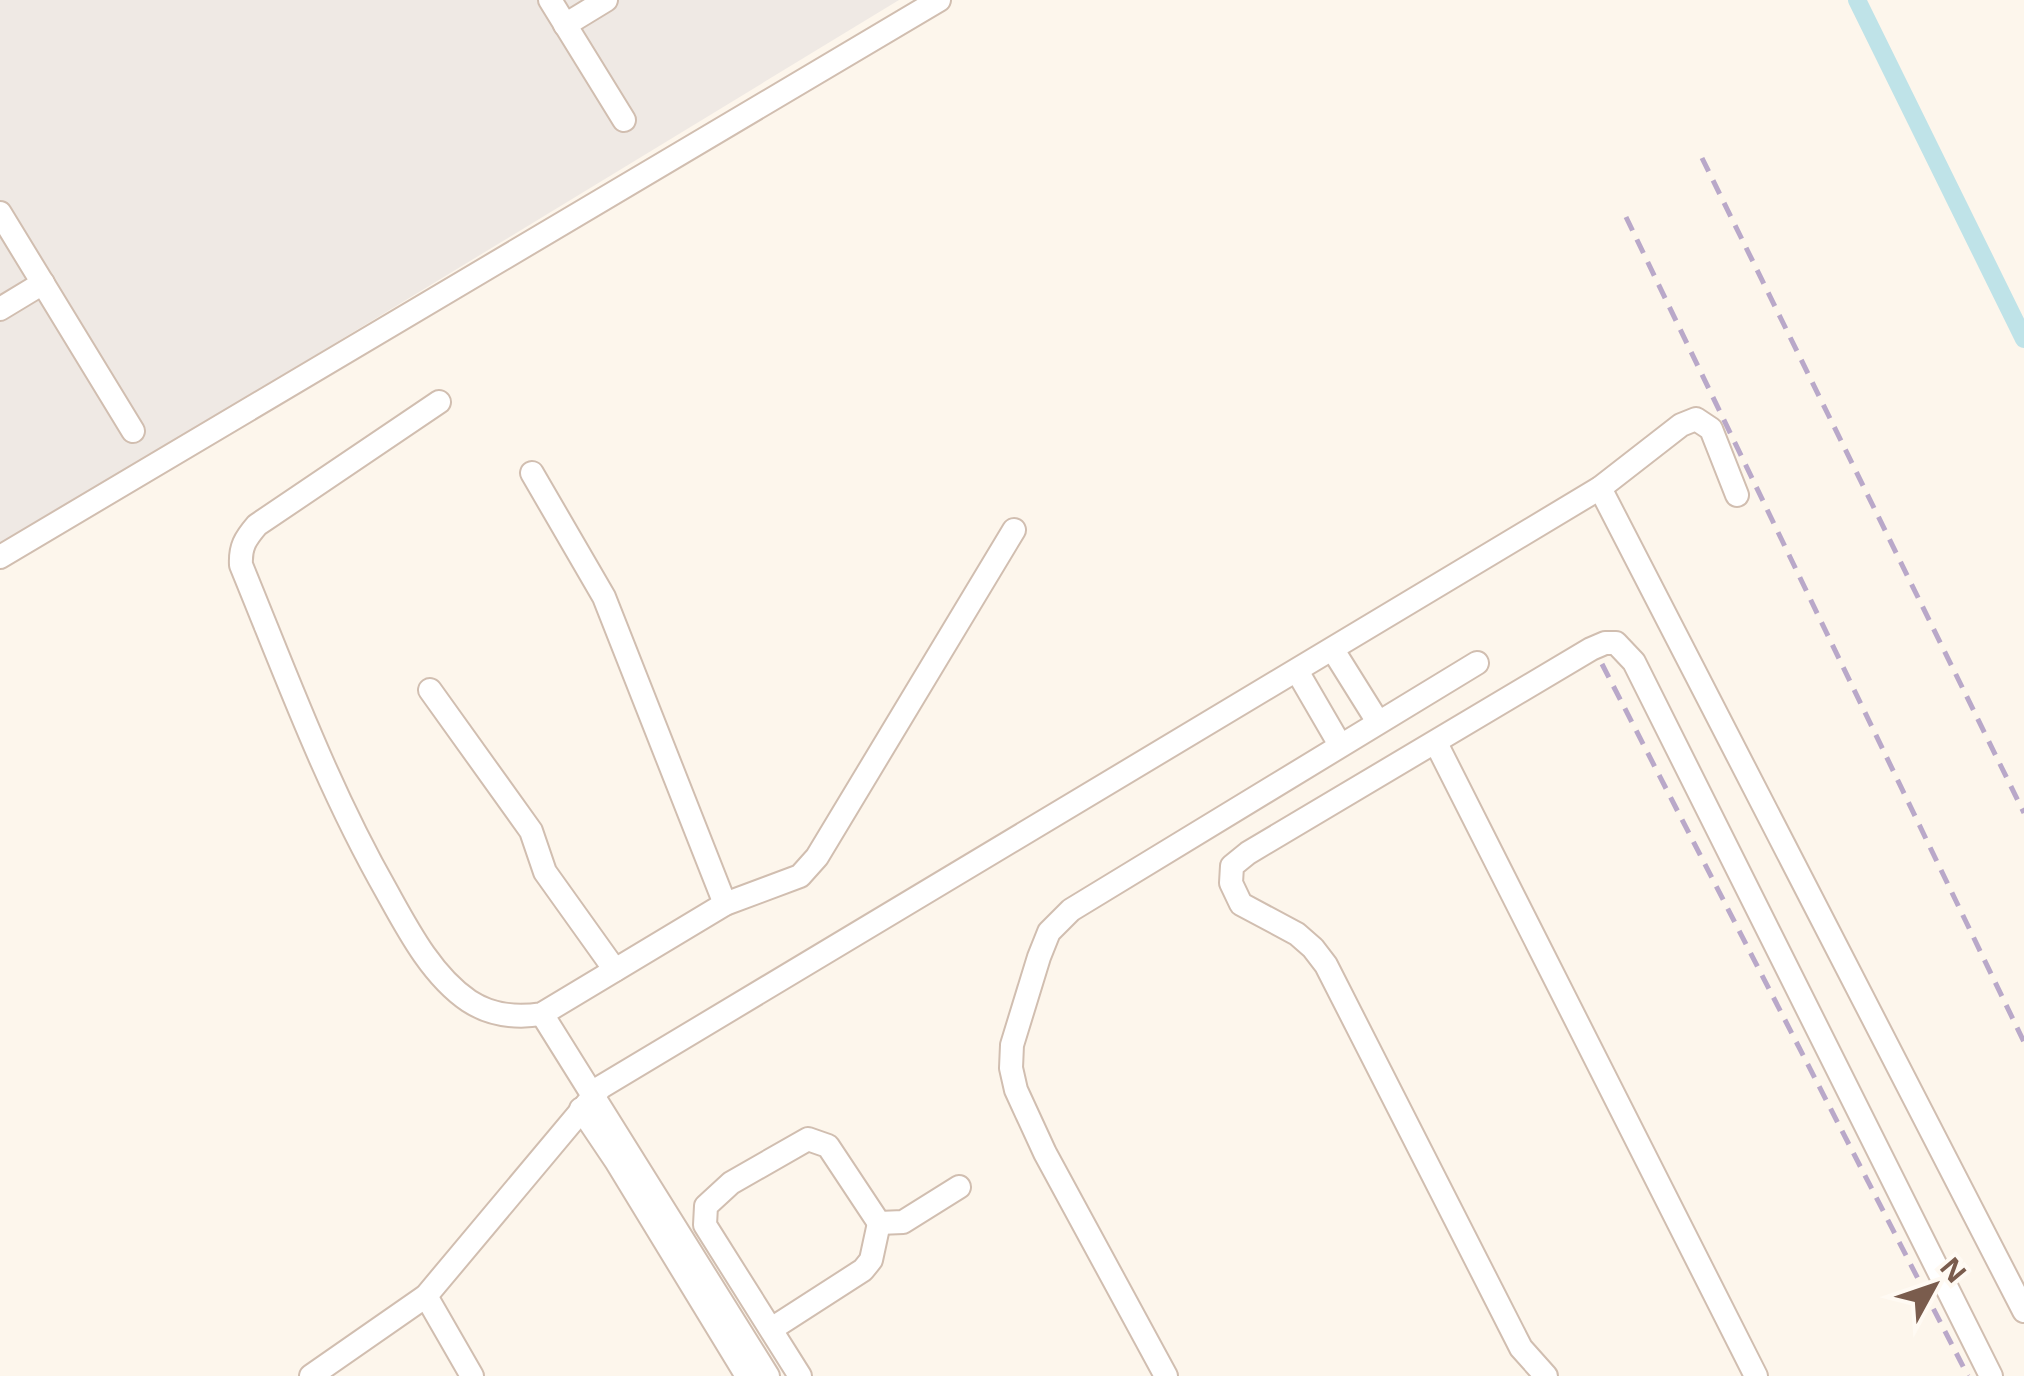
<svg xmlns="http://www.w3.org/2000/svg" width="2024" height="1376" font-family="'Open Sans',sans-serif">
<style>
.industrial{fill:#efe9e4}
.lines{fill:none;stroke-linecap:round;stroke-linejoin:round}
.canal{stroke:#bfe3e8;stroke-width:18}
.minor-casing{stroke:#d1beb0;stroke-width:26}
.minor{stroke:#fff;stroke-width:22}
.rail{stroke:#b9a8c9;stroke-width:5;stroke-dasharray:15 10;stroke-linecap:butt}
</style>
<rect width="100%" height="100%" fill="#fdf6ec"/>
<polygon class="industrial" points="0,0 899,0 0,547"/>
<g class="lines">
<polyline class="canal" points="1857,0 2024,339"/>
<defs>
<g id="minor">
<polyline points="550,0 624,120"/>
<polyline points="565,25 606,0"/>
<polyline points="0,213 133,431"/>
<polyline points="0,309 43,283"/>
<path d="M439 402 257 525C245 539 240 547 241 565 287 677 327 787 387 892 408 930 432 976 469 1001 492 1016 516 1018 542 1014L725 904 800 876 817 857 1014 530"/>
<polyline points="532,473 604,597 725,904"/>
<polyline points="1600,488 2024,1311"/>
<polyline points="0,557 939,0"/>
<polyline points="1333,650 1378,722"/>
<polyline points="1297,671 1340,745"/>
<polyline points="430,690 531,831 545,872 615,970"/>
<polyline points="1436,743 1756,1376"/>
<polyline points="542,1014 768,1376"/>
<polyline points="581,1109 616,1161 747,1376"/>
<polyline points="426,1296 472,1376"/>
<polyline points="773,1328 863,1270 871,1260 879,1223"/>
<polyline points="311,1376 426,1296 601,1087 1600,488 1681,425 1696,419 1711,429 1737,495"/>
<polyline points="800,1376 705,1225 706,1206 731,1183 808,1139 828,1146 879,1223 903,1222 959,1187"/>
<polyline points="1166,1376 1045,1153 1016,1090 1011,1068 1012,1045 1039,957 1049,932 1071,910 1477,663"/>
<polyline points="1546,1376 1521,1348 1326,965 1313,948 1297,934 1241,904 1231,883 1232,866 1248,853 1591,649 1605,643 1616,643 1634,662 1991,1376"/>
</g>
</defs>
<use href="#minor" class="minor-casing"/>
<use href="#minor" class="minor"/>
<g class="rail">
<polyline points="1702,158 2024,813"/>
<polyline points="1626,217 2024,1042"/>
<polyline points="1602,664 1968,1376"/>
</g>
</g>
<g transform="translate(1934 1286) rotate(50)" stroke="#fffaf3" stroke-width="8" paint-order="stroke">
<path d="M0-8L18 38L0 25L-18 38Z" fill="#7a5c4d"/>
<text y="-15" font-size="28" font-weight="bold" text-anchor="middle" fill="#7a5c4d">N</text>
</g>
</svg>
